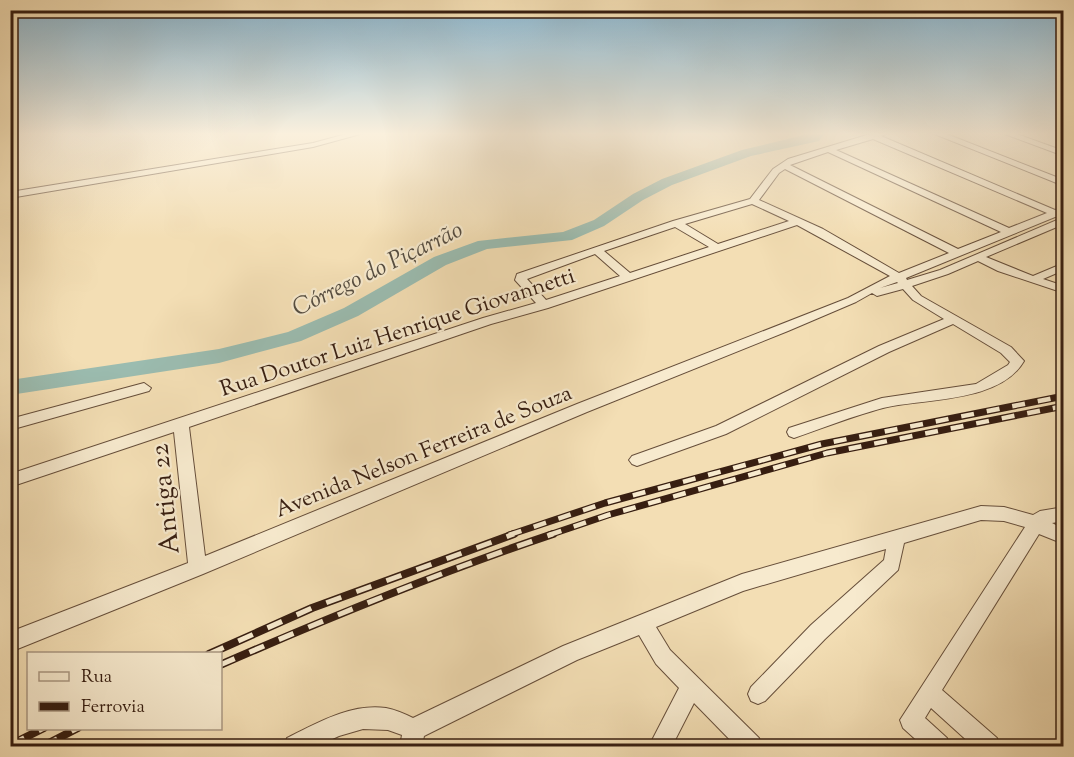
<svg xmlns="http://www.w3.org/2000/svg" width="1074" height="757" font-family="'Sorts Mill Goudy',serif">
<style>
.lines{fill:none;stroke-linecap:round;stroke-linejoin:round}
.river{fill:#9bbcb0;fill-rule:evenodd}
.minor-casing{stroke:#664e3a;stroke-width:2}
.minor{fill:#f7eace;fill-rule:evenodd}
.rail-far1-casing{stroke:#371e11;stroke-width:7}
.rail-casing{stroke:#371e11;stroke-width:8}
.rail-far1{stroke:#f7eace;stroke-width:4.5;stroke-dasharray:13;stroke-linecap:butt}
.rail{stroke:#f7eace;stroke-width:5;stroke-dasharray:16;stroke-linecap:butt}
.labels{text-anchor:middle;stroke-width:4.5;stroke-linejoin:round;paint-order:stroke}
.street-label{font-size:22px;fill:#371e11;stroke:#f7eace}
.water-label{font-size:24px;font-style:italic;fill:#554d41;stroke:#f7eace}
.near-street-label{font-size:27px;fill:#371e11;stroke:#f7eace}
</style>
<rect width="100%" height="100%" fill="#f3deb4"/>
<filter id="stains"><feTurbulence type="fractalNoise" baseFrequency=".00333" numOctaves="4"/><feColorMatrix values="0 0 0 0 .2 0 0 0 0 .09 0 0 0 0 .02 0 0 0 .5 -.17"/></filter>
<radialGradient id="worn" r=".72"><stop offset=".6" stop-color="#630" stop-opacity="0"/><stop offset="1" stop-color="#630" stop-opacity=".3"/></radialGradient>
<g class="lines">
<polygon class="river" points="812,133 825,133 819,141 751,156 672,185 643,200 604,226 572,240 487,249 446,265 358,316 301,341 219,363 10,395 10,380 219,349 288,332 344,308 434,257 478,241 563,232 594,220 633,194 662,179 742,150"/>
<defs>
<g id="minor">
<polygon points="350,133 364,133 313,147 10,198 10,192 313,143"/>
<path d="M888 133 881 136 1055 210 1064 207 1062 217H1055L906 278 907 280 940 270 1064 217V224L986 257 1033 276 1064 263V270L1043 279 1064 286V293L998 271 978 261 948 274 912 286 921 296 1011 347 1024 361C1000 403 924 398 883 408 853 416 823 428 794 438L789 436 787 432 789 428 882 398 976 384 1008 365 1010 362 1001 353 953 324 889 352 726 434 637 466 632 464 629 460 632 456 716 426 879 346 944 319 913 300 903 289 877 296 872 293 856 302 788 331 587 412 203 574 10 652V632L188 563 174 432 10 487V474L483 318 536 303 515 280 517 274 673 221 750 199 773 169 788 159 870 134ZM873 139 1047 213 1009 228 836 150ZM828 152 1001 232 958 249 790 165ZM785 169 949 253 899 273 823 229 759 200 779 173ZM752 204 789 221 718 244 685 224ZM797 225 890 276 848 298 577 404 205 556 189 427 491 324 548 308ZM675 227 709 247 630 273 604 251ZM595 254 620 276 546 300 527 279ZM897 282 898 283 880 288Z"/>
<polygon points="932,133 944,133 1064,180 1064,186"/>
<polygon points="1002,133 1014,133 1064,151 1064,156"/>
<polygon points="144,383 151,388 149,391 10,430 10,419"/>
<path d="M981 506 1004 507 1033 515 1040 511 1064 507V521L1052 523 1064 529V544L1039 534 942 690 997 738 1000 746H973L931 708 925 718 947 738 950 746H923L903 728 900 720 1025 527 1004 521 981 520 904 543 898 570 825 639 765 701 758 704 751 701 748 694 751 687 811 625 884 560 886 549 743 591 656 627 670 650 759 738 762 746H736L694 703 672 746H649L679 688 656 664 639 635 577 660 424 736 422 746H400L402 735 388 730 363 729 339 736 317 746H284L287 738C317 723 351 703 386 708 396 710 405 714 413 718L563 646 742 574Z"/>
</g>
</defs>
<use href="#minor" class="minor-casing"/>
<use href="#minor" class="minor"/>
<defs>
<g id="rail-far1">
<polyline points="509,535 605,503 822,444 1064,396"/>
<polyline points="549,535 608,515 827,453 1064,406"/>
</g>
<g id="rail">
<polyline points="209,654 312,608 514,534"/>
<path d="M220 665C330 617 440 572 553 534"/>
<polyline points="10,745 44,728"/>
<polyline points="43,746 78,728"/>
</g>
</defs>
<use href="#rail-far1" class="rail-far1-casing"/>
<use href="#rail" class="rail-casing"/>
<use href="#rail-far1" class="rail-far1"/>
<use href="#rail" class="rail"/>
</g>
<linearGradient id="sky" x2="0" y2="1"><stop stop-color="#89b7d2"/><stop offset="0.56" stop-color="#faf0dd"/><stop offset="1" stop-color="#faf0dd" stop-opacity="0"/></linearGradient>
<rect width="1074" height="239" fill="url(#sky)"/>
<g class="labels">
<g class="street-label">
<text transform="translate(397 331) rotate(-18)" y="8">Rua Doutor Luiz Henrique Giovannetti</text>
<text transform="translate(423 450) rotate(-22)" y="8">Avenida Nelson Ferreira de Souza</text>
</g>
<g class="water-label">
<text transform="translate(377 268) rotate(-26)" y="8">Córrego do Piçarrão</text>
</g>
<g class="near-street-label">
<text transform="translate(164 499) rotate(-96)" y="9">Antiga 22</text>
</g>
</g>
<rect width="1074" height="757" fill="none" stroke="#f3deb4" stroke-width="36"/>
<rect x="12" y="12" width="1050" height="733" fill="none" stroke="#371e11" stroke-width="3"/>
<rect x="18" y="18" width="1038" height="721" fill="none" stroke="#371e11" stroke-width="1.5"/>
<rect x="27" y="652" width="195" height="78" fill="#f7eace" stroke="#aa9882" stroke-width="1.5"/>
<rect x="39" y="672" width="30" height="9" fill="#f7eace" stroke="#aa9882" stroke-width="1.5"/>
<text x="81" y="682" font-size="18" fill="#371e11">Rua</text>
<rect x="39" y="702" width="30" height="9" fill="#371e11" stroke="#aa9882" stroke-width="1.5"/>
<text x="81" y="712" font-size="18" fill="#371e11">Ferrovia</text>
<rect width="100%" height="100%" filter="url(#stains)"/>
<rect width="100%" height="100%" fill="url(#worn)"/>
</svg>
